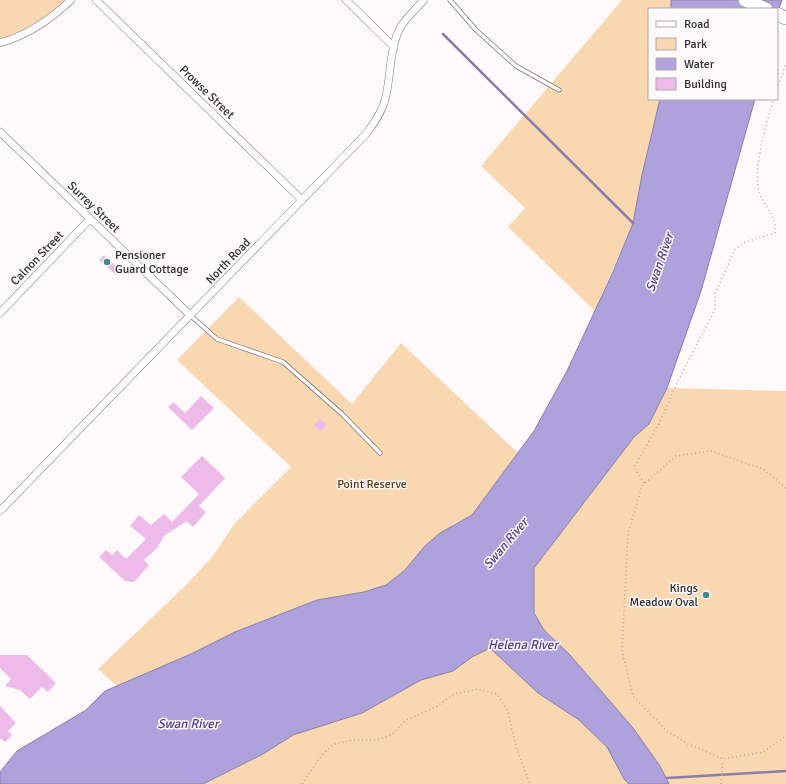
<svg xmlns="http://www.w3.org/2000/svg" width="786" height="784" font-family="Signika,sans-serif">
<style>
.green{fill:#f9d8b1}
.water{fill:#aea2dc;stroke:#887ea7}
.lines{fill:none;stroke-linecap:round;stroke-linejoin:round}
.stream{stroke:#887ea7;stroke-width:2.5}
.building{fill:#edbae9}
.lane-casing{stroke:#7f7476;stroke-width:5}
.street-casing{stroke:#7f7476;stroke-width:8}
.highway-casing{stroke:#7f7476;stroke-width:14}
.path{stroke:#afaaab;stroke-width:1.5;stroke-dasharray:1 3;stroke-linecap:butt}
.lane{stroke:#fff;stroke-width:3.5}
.street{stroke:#fff;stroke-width:7}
.highway{stroke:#fff;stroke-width:13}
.poi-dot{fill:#448b87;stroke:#fef9fa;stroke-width:1.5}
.labels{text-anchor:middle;stroke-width:3;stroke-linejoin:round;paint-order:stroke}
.street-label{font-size:12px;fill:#302b2c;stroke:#fef9fa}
.poi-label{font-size:12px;fill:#302b2c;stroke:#fef9fa;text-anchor:start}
.park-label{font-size:12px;fill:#583b12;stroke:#fef9fa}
.water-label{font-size:13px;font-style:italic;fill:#533f86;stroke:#fef9fa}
</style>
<rect width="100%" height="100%" fill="#fef9fa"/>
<g class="green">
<polygon points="0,0 71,0 49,19 0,43"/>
<polygon points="622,0 671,0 671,9 649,9 649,99 660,99 642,175 633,223 595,311 508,227 525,208 481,166"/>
<polygon points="239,297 352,404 401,343 518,453 472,516 455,523 425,546 405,570 386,585 364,592 317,600 235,632 191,654 117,686 98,669 186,585 213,556 235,523 291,467 177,360"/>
<polygon points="667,388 786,391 786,784 669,784 660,766 633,728 582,669 544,630 534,613 534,568 634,437 649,424"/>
<polygon points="490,648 538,693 579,720 607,747 624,779 629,784 203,784 263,754 293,735 362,713 421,680 453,671 472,657"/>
</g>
<g class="water">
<polygon points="671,0 782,0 777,14 777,9 671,9"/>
<polygon points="660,99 755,99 701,291 667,388 649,424 634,437 534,568 534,613 544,630 570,655 633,728 660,766 669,784 629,784 624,779 607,747 579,720 538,693 490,648 472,657 453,671 421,680 362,713 293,735 263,754 203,784 0,784 0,772 17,751 86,710 105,691 191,654 235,632 317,600 364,592 386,585 405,570 425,546 440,533 472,515 534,431 567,371 613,272 633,223 642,175"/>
</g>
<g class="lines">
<g class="stream">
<polyline points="443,34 633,223"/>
<polyline points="667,778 786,771"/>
</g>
</g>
<g class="building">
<polygon points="104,255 120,270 116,275 99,260"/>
<polygon points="201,396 214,408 192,430 168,407 173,402 185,413"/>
<polygon points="320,419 327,425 321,431 314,425"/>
<polygon points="202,456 225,478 199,506 206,512 193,527 187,521 164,536 157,548 144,560 149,565 134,582 125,581 99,557 106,550 112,555 117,550 126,559 146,539 130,526 139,515 151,525 164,514 172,522 199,494 181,477"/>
<polygon points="0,655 27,655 56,683 48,692 42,687 30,699 20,690 5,686 11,679 0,668"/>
<polygon points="0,706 16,723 8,731 12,735 5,742 0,738"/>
</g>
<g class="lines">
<defs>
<g id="lane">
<polyline points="450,0 476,30 516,66 559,90"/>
<polyline points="190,315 217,339 283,362 342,414 380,453"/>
</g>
<g id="street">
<polyline points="96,0 302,200"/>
<polyline points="346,0 394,47"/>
<path d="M0 43C28 35 50 20 71 0"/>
<polyline points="0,132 190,315"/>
<polyline points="0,313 90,219"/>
<path d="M0 511 367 133C374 123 382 112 385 100 391 78 389 52 399 30 405 18 415 10 424 0"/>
</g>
<g id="highway">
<polyline points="745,0 766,9"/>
<polyline points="777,14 786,18"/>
</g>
</defs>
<use href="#lane" class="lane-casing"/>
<use href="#street" class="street-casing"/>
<use href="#highway" class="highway-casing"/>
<g class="path">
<polyline points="729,0 734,2"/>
<polyline points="777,89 786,64"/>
<polyline points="534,431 543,440"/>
<path d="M644 483 634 467 659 424 677 383 715 309V294L735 249 745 242 775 233C777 216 766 209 760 194 751 173 767 121 774 99"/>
<polyline points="786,488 763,469 711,451 676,456 642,486 628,533 622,651 633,696 667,731 688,744 723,759 763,752 786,736"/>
<polyline points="302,784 321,756 334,744 354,740 376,740 391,735 406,720 436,707 454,694 478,689 497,694 507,709 517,750 530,784"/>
<polyline points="721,784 723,760"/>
</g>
<use href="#lane" class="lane"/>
<use href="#street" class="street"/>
<use href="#highway" class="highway"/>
</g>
<g class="poi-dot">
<circle cx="107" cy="262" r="4"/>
<circle cx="706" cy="595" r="4"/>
</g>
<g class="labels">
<g class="street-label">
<text transform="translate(207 92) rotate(44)" y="4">Prowse Street</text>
<text transform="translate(94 207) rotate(44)" y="4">Surrey Street</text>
<text transform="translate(37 258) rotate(-46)" y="4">Calnon Street</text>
<text transform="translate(228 261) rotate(-46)" y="4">North Road</text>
</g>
<g class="poi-label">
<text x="115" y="259">Pensioner<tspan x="115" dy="14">Guard Cottage</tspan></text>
<text x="698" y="592" text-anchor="end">Kings<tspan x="698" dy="14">Meadow Oval</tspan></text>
</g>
<g class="park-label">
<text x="372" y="488">Point Reserve</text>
</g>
<g class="water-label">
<text transform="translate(659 262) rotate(-71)" y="5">Swan River</text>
<text transform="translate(505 543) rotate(-50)" y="5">Swan River</text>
<text x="523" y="649">Helena River</text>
<text x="188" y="728">Swan River</text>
</g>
</g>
<rect x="648" y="8" width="130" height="92" fill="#fef9fa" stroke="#aca7a8"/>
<rect x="656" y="21" width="20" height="6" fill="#ffffff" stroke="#aca7a8"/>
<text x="684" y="28" font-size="12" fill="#302b2c">Road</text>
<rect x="656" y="38" width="20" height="12" fill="#f9d8b1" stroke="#aca7a8"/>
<text x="684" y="48" font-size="12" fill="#302b2c">Park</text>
<rect x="656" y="58" width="20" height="12" fill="#aea2dc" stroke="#aca7a8"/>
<text x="684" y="68" font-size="12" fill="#302b2c">Water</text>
<rect x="656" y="78" width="20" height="12" fill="#edbae9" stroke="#aca7a8"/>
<text x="684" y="88" font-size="12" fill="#302b2c">Building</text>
</svg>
